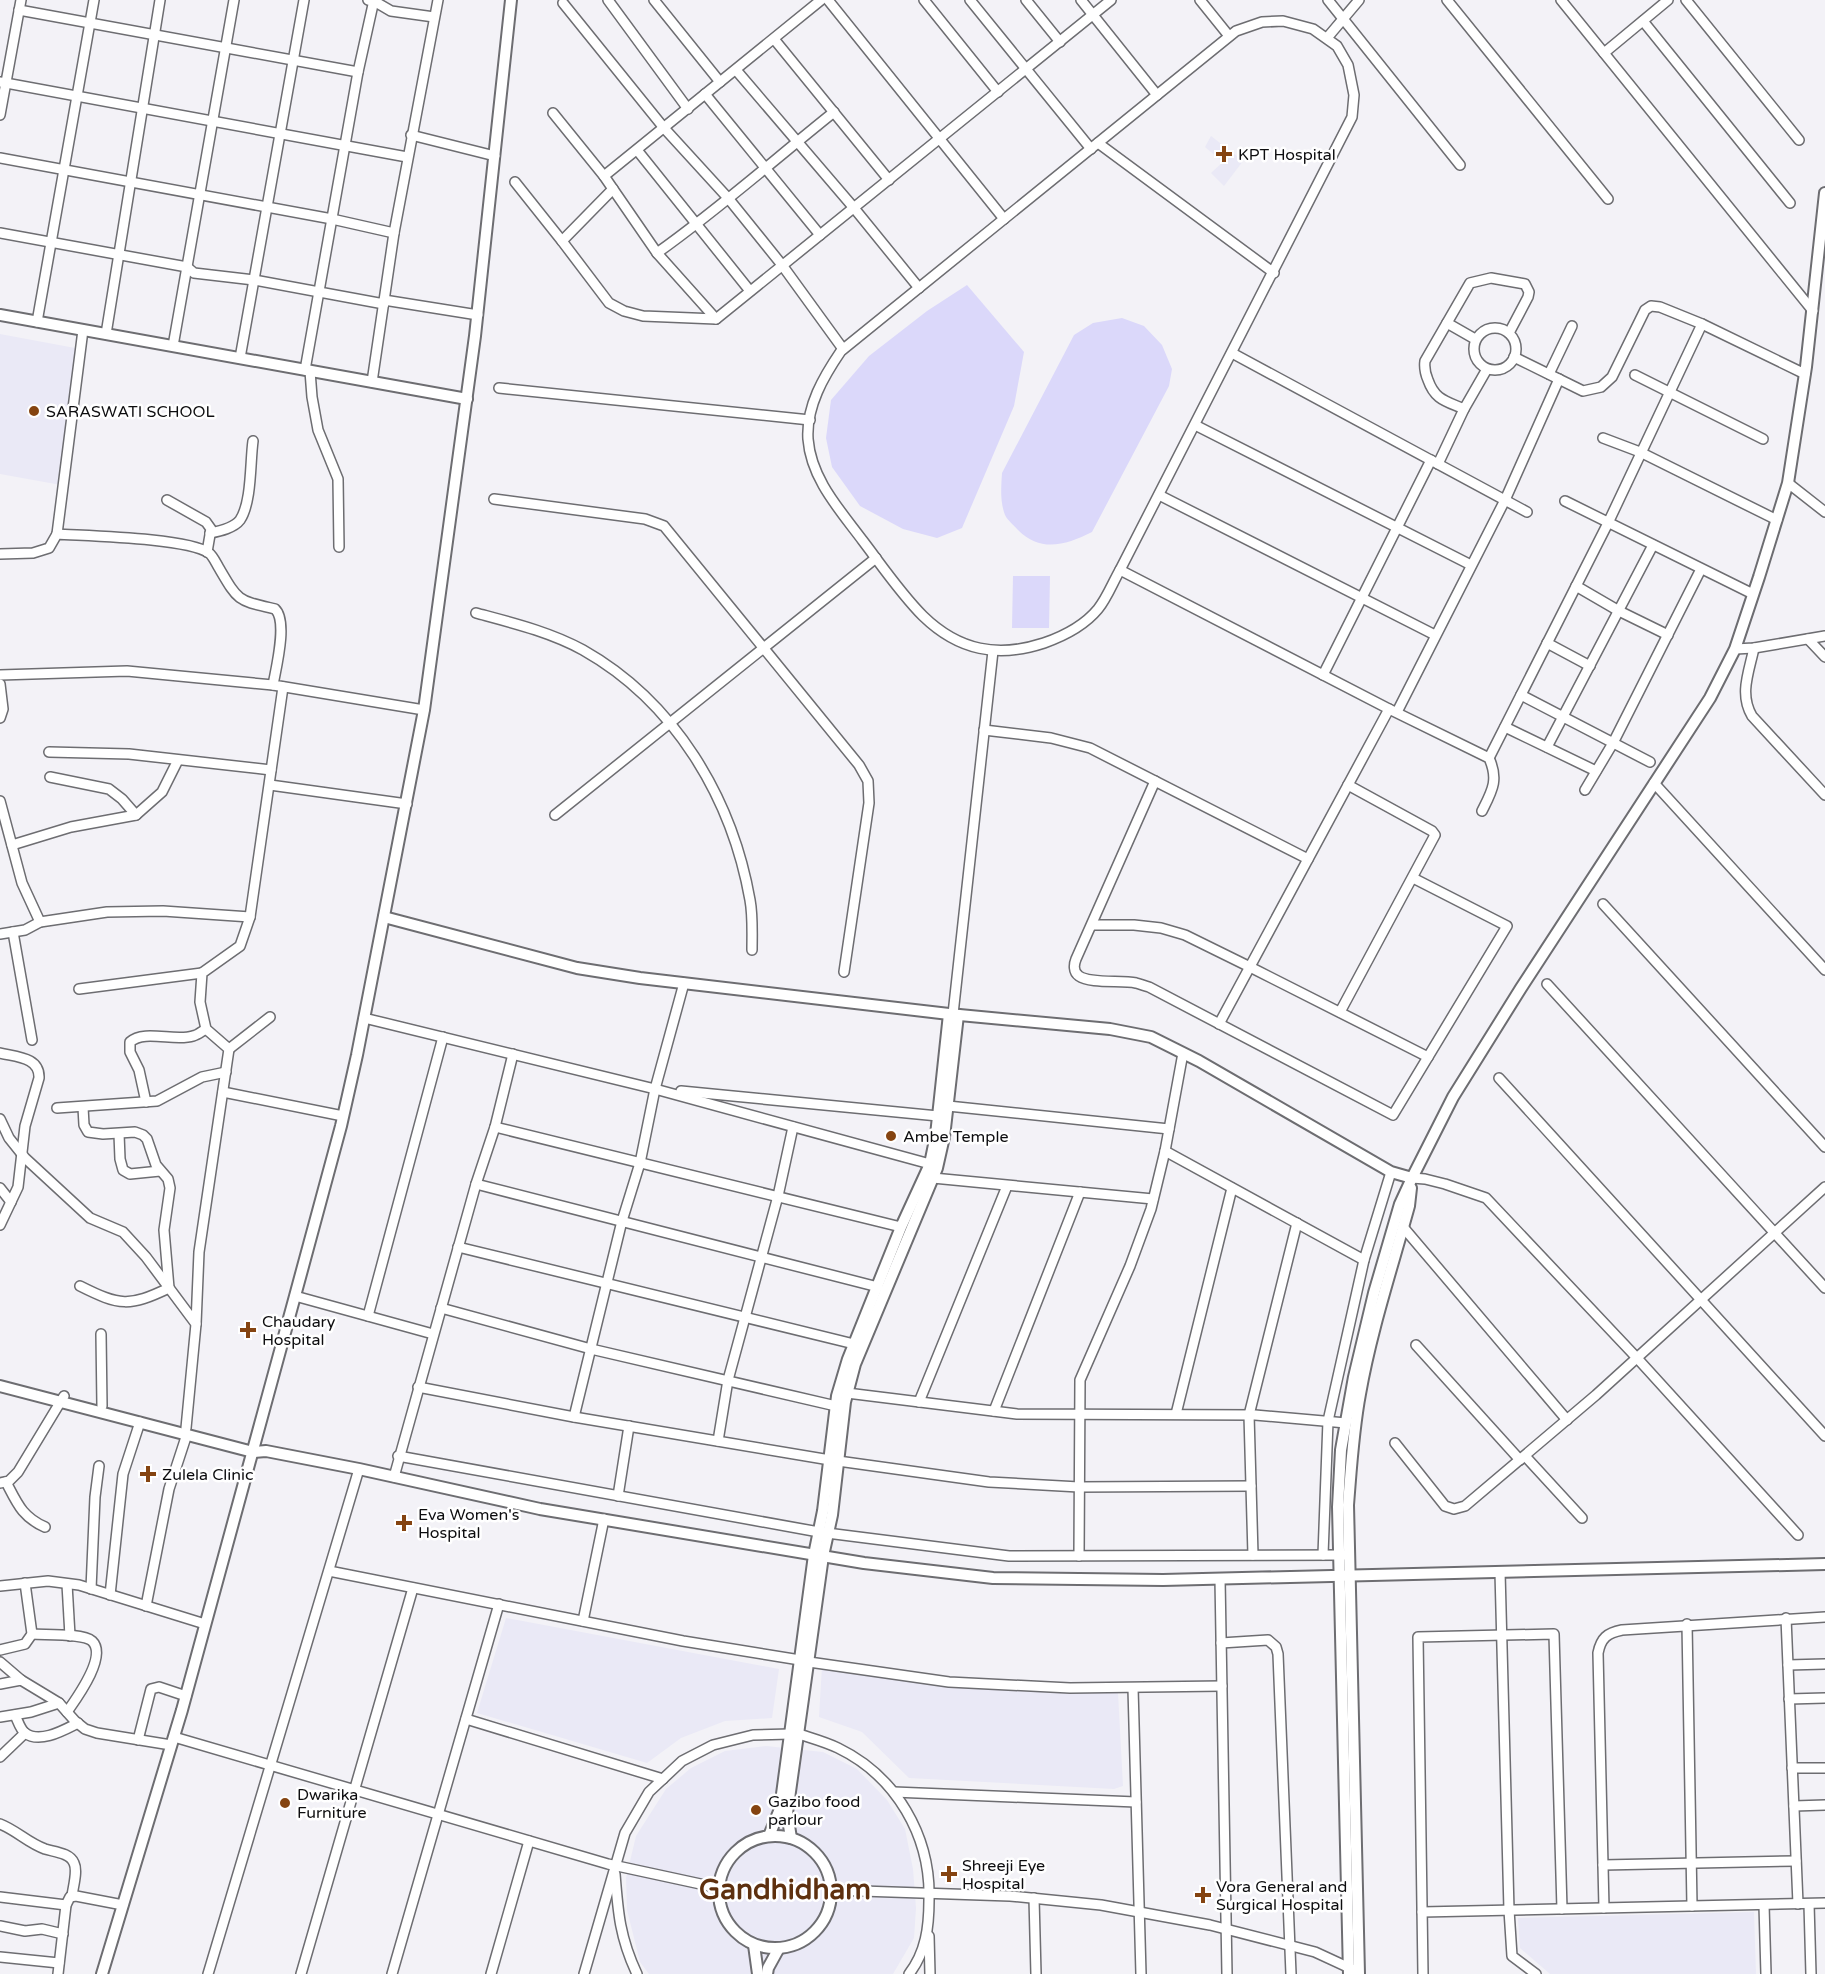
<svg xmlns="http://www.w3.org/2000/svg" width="1825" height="1974" font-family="'Varela Round',sans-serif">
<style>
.built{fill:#eae9f6}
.green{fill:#dbd8fa}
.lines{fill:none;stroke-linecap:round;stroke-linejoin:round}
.minor-casing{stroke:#6d6d71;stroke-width:12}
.tertiary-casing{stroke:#6d6d71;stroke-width:14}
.minor{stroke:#fff;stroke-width:9}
.tertiary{stroke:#fff;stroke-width:10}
.poi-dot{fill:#854411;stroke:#fff;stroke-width:2}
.labels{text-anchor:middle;stroke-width:5;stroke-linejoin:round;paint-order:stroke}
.poi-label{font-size:16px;fill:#0d0d0f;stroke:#fff;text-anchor:start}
.town-label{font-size:28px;font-weight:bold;fill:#5e300f;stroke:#fff}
</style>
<rect width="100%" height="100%" fill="#f3f2f7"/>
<g class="built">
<polygon points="1211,136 1243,161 1224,186 1211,173 1223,162 1205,147"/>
<polygon points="0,334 75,348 61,485 0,474"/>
<polygon points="506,1618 779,1669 772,1718 725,1721 681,1738 647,1763 477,1713"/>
<polygon points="822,1666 946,1687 1118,1693 1123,1786 1114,1789 909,1778 862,1732 819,1717"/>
<polygon points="766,1746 823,1752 857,1769 887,1800 905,1829 913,1869 916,1908 914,1938 893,1974 649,1974 640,1962 627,1910 626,1878 636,1836 666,1789 691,1768 725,1751"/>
<polygon points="1754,1912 1756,1974 1550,1974 1520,1948 1518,1918"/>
</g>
<g class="green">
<polygon points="967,285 1024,352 1014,406 962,528 937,538 903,529 860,506 832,467 826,438 831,400 869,356 927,311"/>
<path d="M1122 318 1144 326 1162 345 1172 369 1169 386 1092 532C1066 545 1041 553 1018 530 1014 525 1008 521 1005 515 1000 502 1001 488 1002 473L1074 335 1093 323Z"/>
<polygon points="1013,576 1050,576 1049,628 1012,628"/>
</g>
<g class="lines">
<defs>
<g id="minor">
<polyline points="368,0 374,1 391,11 434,17"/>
<polyline points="608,0 688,109"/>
<polyline points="654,0 720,82"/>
<polyline points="828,0 1004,219"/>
<polyline points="924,0 998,92"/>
<polyline points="970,0 1091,149"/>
<polyline points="1026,0 1060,42"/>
<polyline points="1081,0 1157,95"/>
<polyline points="1200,0 1229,36"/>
<polyline points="1328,0 1460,165"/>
<polyline points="1447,0 1608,199"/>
<polyline points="1561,0 1813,311"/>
<polyline points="1686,0 1799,140"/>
<polyline points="563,3 664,128 728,198 782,265 843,349"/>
<polyline points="19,10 358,72"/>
<path d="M1283 21 1313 29 1337 46 1348 65 1354 95 1352 117 1120 570C1113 582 1107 598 1098 609 1084 626 1064 636 1044 643 998 658 959 651 923 616 901 594 882 566 863 541 840 510 811 479 808 439 806 406 824 376 841 351L1236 31 1262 22Z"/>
<polyline points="1643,21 1790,203"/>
<polyline points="1327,38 1359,0"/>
<polyline points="774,39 889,180"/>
<polyline points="1604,53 1668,0"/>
<polyline points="736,70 854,208 919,288"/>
<polyline points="0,82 407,157"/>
<polyline points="705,94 820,235"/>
<polyline points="553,113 604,176 821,0"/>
<polyline points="0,115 21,0"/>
<polyline points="411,135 495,156"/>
<polyline points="1098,143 1274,273"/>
<polyline points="637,150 750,291"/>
<polyline points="0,158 332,219 394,233"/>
<path d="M604 176 657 253C718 210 775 159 834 112"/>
<polyline points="515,182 562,241 609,303 624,311 643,316 716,319 1111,0"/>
<polyline points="0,233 187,267 194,273 254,280 384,304"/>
<polyline points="562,241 613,189"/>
<polyline points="657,253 716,319"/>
<polyline points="384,300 478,315"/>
<polyline points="37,322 94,0"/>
<polyline points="1447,323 1475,339"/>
<circle cx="1495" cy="349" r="21"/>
<polyline points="106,334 160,0"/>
<polyline points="173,346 234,0"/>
<polyline points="1232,353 1527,512"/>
<polyline points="1514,357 1583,391 1601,387 1612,377 1645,310 1651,306 1660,307 1702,324 1805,374"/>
<polyline points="240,358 304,0"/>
<path d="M1487 369 1464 409C1446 401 1435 400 1428 380 1425 373 1424 368 1425 361L1470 283 1491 278 1525 284 1529 292 1528 297 1509 333"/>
<polyline points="305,370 358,72 374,0"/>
<polyline points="310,371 312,397 318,430 338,479 339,547"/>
<polyline points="1549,374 1572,326"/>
<polyline points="1635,375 1763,439"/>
<polyline points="372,382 394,233 438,0"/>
<polyline points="499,388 810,420"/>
<polyline points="1195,425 1471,565"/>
<polyline points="1603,438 1640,452 1777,520"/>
<polyline points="1438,464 1464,409"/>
<polyline points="1788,483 1825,512"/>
<polyline points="1159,495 1435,635"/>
<polyline points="494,499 645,519 664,526 859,765 868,781 869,803 844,972"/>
<polyline points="167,500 206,522 211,529 207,552"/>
<polyline points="1565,501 1753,594"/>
<path d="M210 533C220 531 234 528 240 520 252 502 250 462 253 441"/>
<polyline points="57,534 83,330"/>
<path d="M0 554 33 553 49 548 57 534C88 536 187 538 209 553 213 556 216 563 219 568 239 602 237 600 275 609 288 621 276 668 273 685L424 710"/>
<path d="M1120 570 1389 709 1489 758C1499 780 1492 791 1482 811"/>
<polyline points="1576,586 1619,611 1668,635"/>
<path d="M476 613C513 623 550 632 583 650 675 702 732 798 750 900 753 916 752 934 752 950"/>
<polyline points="1808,639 1825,657"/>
<polyline points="1547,643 1590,666"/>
<path d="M1754 648C1749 672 1739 694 1752 716L1825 795"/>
<polyline points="1735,649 1754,648 1825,636"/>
<polyline points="0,675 127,671 273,685"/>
<polyline points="1323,675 1431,460"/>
<polyline points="0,684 3,709 0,718"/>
<polyline points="1521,695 1650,762"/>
<polyline points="1397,712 1505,500 1559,379"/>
<polyline points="1505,727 1596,771"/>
<polyline points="984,730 1051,738 1090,748 1308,859"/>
<polyline points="1547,747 1653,545"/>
<polyline points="49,752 129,754 271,770"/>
<polyline points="1489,758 1608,523 1702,324"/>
<polyline points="50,777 109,789 122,799 136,815"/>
<path d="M1155 781 1076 959C1074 964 1073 972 1079 976 1090 984 1121 980 1136 983 1140 984 1145 986 1149 987L1393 1115 1507 926 1413 878"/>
<polyline points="1654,783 1825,970"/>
<polyline points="270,785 407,804"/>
<polyline points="1585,790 1613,743 1701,569"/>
<polyline points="0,801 22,883 40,922"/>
<polyline points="555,815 876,558"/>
<polyline points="12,845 71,827 136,815 162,792 178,760"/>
<polyline points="1603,904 1825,1147"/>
<polyline points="1092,925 1134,925 1161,928 1185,935 1250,967 1428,1057"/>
<polyline points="13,932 32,1040"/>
<polyline points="0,934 25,930 40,922 107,912 163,911 250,917"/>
<polyline points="1547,984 1825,1288"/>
<polyline points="79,989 202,973"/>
<polyline points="1340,1012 1435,835 1432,831 1348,785"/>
<polyline points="953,1014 993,651"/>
<polyline points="364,1018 655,1089 930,1164"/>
<polyline points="1219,1024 1389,709"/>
<polyline points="229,1049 270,1017"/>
<path d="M0 1053C16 1057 40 1057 39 1078L25 1126 18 1187 0 1225"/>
<polyline points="1499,1078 1825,1436"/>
<polyline points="681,1091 938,1116"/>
<polyline points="223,1092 343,1116"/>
<path d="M146 1102 139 1070 130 1052V1042C144 1029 175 1042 193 1036 198 1035 202 1031 206 1029"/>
<polyline points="948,1106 1169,1129"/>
<polyline points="57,1108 157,1101 202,1077 226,1072"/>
<polyline points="0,1119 9,1138 25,1158 90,1218 123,1232 146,1257 196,1324 186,1428"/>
<polyline points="495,1127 901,1227"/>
<polyline points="119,1134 120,1159 123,1170 130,1174 160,1171"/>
<polyline points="1165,1151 1364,1260"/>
<polyline points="933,1178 1153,1199"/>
<polyline points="1412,1178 1425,1179 1445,1184 1486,1198 1637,1358 1798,1535"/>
<polyline points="476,1184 878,1287"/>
<polyline points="0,1188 11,1202"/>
<polyline points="1403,1227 1567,1420"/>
<polyline points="458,1247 854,1344"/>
<path d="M80 1286C120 1306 129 1307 169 1288L164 1230 170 1188 168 1179 156 1165 147 1139 143 1135 135 1132 103 1134 88 1132 84 1125 83 1107"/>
<polyline points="295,1296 433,1334"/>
<polyline points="441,1308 591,1349 836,1406"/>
<polyline points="368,1316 443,1037"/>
<polyline points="196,1324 199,1252 229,1049 206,1029 200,1002 202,973 240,946 250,917 283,687"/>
<polyline points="101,1334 102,1406"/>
<polyline points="1416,1345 1520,1460"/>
<polyline points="418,1387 574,1417 830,1460"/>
<polyline points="847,1393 1017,1414 1255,1415 1346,1423"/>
<polyline points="919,1402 1007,1186"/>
<polyline points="994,1411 1080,1192"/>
<polyline points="1176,1414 1232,1188"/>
<polyline points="574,1417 622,1221 640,1163 655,1089 684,983"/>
<polyline points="718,1441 728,1380 778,1196 793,1127"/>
<polyline points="1395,1443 1445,1506 1454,1509 1465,1506 1596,1395 1825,1187"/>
<polyline points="398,1456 819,1532 1009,1556 1344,1555"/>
<polyline points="1525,1456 1582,1518"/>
<polyline points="838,1461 989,1482 1079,1487 1251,1486"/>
<polyline points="394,1477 476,1184 495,1127 513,1054"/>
<path d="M6 1482C17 1503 22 1517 45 1527"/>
<polyline points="0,1483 9,1481 18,1472 64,1396"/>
<polyline points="618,1496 629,1426"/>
<polyline points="1253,1555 1249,1415 1297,1223"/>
<polyline points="1323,1555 1328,1421 1364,1260 1391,1172"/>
<polyline points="1079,1556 1080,1380 1130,1266 1151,1209 1165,1151 1183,1053"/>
<polyline points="329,1571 683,1641 800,1660"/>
<polyline points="1500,1572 1509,1910 1512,1956 1536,1974"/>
<polyline points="1220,1579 1227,1974"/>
<polyline points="67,1584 70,1636"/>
<polyline points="0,1586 48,1581 79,1585 205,1624"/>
<polyline points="91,1589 95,1497 99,1466"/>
<polyline points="110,1595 123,1474 140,1422"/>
<polyline points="146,1606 169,1489 187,1434"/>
<polyline points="1786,1618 1798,1904"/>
<polyline points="583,1621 604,1519"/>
<polyline points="1687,1624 1692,1906"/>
<path d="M32 1634C46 1635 83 1633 92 1641 108 1656 76 1699 67 1712"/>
<polyline points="1221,1643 1268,1640 1276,1647 1278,1654 1291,1974"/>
<polyline points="0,1650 25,1644 32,1634 25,1583"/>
<polyline points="0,1662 21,1680"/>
<polyline points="809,1662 949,1682 1070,1688 1222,1686"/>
<polyline points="1788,1665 1825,1664"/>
<polyline points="0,1684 21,1680 59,1703 75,1721 85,1729 97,1733 171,1745"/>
<polyline points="1133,1688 1141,1974"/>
<polyline points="1789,1699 1825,1698"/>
<path d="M15 1715C18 1721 20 1729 25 1733 40 1744 64 1730 78 1723"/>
<polyline points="0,1717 31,1712 59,1703"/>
<polyline points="466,1719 663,1779"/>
<path d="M799 1734C811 1738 826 1742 838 1748 896 1776 931 1836 929 1900 929 1927 926 1952 909 1974"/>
<polyline points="174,1737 608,1864 719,1888"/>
<polyline points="138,1740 151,1689 159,1687 186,1696"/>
<polyline points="0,1757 25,1733"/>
<polyline points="1792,1768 1825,1768"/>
<polyline points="894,1792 1136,1802"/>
<polyline points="1794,1806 1825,1805"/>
<path d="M0 1824C16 1830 28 1843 45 1849 55 1852 70 1853 74 1863 78 1871 73 1887 72 1896"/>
<polyline points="1603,1865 1796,1861"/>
<path d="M615 1874C618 1913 620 1938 637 1974"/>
<polyline points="832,1890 1010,1896 1101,1905 1210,1925 1315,1952 1354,1970"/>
<polyline points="0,1897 66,1905"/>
<polyline points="1034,1898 1036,1974"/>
<polyline points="1809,1904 1811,1974"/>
<polyline points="1764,1905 1766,1974"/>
<path d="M1604 1908 1598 1653C1601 1638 1607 1633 1622 1630L1825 1617"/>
<polyline points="1422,1912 1825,1903"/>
<polyline points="0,1926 25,1931 42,1929 63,1934"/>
<polyline points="929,1936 930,1974"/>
<polyline points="0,1957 59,1963"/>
<polyline points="58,1974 66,1905 70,1897 76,1896 123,1905"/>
<polyline points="208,1974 359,1469"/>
<polyline points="301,1974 413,1588"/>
<polyline points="392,1974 499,1604"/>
<polyline points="491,1974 529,1841"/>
<polyline points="584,1974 625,1833 649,1792 682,1761 713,1745 753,1735 790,1734"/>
<polyline points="1423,1974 1418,1637 1554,1634 1562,1909"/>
</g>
<g id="tertiary">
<polyline points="0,315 467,399"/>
<polyline points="384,917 577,968 640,978 949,1014 1110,1029 1151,1037 1199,1061 1391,1172 1412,1178"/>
<polyline points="0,1386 253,1452 266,1451 359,1469 540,1509 864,1563 993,1578 1163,1580 1825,1564"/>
<polyline points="769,1836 780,1809 814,1555 823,1511 837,1396 848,1359 901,1227 930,1164 936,1135 949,1014"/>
<circle cx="775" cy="1892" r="56"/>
<polyline points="791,1838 787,1813 823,1556 832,1515 845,1402 855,1364 937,1168 944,1137 958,1015"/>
<polyline points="754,1945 758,1974"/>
<polyline points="102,1974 182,1710 295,1296 341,1126 357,1055 424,710 475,336 511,0"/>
<polyline points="767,1974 768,1968 779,1948"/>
<polyline points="1349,1974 1338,1507 1341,1450 1354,1377 1374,1293 1400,1204 1412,1178 1453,1097 1521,988 1710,698 1735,649 1759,577 1788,483 1806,367 1825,193"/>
<path d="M1359 1974 1348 1505C1351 1468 1353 1431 1360 1394 1371 1331 1392 1268 1409 1206L1411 1188"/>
</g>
</defs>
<use href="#minor" class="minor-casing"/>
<use href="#tertiary" class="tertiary-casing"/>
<use href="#minor" class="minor"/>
<use href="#tertiary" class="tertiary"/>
</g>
<g class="poi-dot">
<path d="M1221 145h6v6h6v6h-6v6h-6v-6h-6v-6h6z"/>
<circle cx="34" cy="411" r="6"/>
<circle cx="891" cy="1136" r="6"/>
<path d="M245 1321h6v6h6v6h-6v6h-6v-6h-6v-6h6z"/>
<path d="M145 1465h6v6h6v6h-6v6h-6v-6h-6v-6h6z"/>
<path d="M401 1514h6v6h6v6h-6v6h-6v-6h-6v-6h6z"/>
<circle cx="285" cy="1803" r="6"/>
<circle cx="756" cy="1810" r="6"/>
<path d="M946 1865h6v6h6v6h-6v6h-6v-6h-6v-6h6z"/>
<path d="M1200 1886h6v6h6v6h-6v6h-6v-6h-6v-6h6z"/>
</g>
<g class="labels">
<g class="poi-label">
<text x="1238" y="160">KPT Hospital</text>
<text x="46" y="417">SARASWATI SCHOOL</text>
<text x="903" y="1142">Ambe Temple</text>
<text x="262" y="1327">Chaudary<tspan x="262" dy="18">Hospital</tspan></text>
<text x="162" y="1480">Zulela Clinic</text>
<text x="418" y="1520">Eva Women's<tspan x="418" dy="18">Hospital</tspan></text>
<text x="297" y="1800">Dwarika<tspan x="297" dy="18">Furniture</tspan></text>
<text x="768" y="1807">Gazibo food<tspan x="768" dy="18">parlour</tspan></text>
<text x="962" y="1871">Shreeji Eye<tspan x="962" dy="18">Hospital</tspan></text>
<text x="1216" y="1892">Vora General and<tspan x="1216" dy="18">Surgical Hospital</tspan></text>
</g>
<g class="town-label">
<text x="785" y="1899">Gandhidham</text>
</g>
</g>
</svg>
